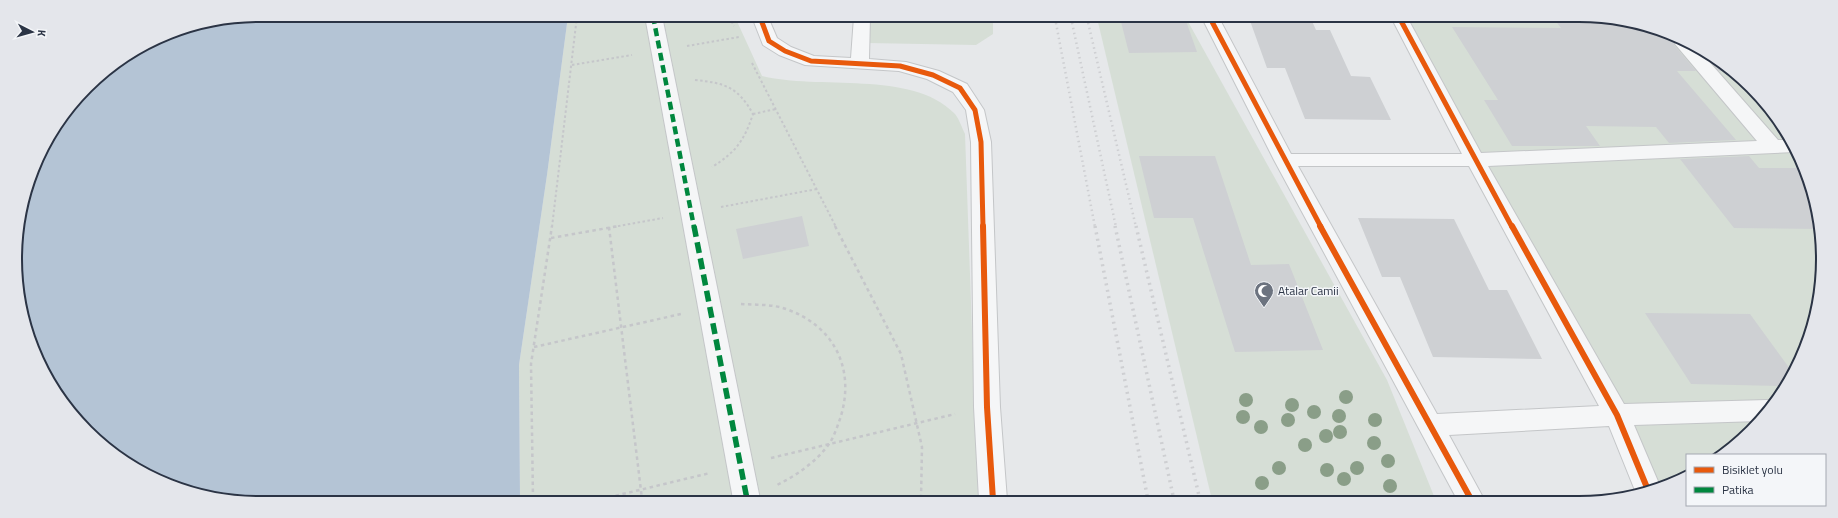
<svg xmlns="http://www.w3.org/2000/svg" width="1838" height="518" font-family="'Titillium Web',sans-serif">
<style>
.green{fill:#d6ded6}
.water{fill:#b4c4d5}
.building{fill:#ced0d3}
.lines{fill:none;stroke-linecap:round;stroke-linejoin:round}
.pedestrian-casing{stroke:#c4c6c8;stroke-width:2}
.minor-casing{stroke:#c4c6c8;stroke-width:2}
.path-far1{stroke:#c5c6ca;stroke-width:2;stroke-dasharray:2.5 2.5;stroke-linecap:butt}
.path{stroke:#c5c6ca;stroke-width:2.5;stroke-dasharray:3.5 3.5;stroke-linecap:butt}
.pedestrian{fill:#f5f6f7;fill-rule:evenodd}
.minor{fill:#f5f6f7;fill-rule:evenodd}
.rail-far1{stroke:#cecfd2;stroke-width:2.5;stroke-dasharray:1.5 3.5;stroke-linecap:butt}
.rail{stroke:#cecfd2;stroke-width:3.5;stroke-dasharray:2 4.5;stroke-linecap:butt}
.quiet-far1{stroke:#00873e;stroke-width:4.5;stroke-dasharray:8 4.5;stroke-linecap:butt}
.quiet{stroke:#00873e;stroke-width:5.5;stroke-dasharray:11 5.5;stroke-linecap:butt}
.cycleway-far1-casing{stroke:#f4f6f9;stroke-width:7}
.cycleway-casing{stroke:#f4f6f9;stroke-width:9}
.cycleway-far1{stroke:#e8590c;stroke-width:5}
.cycleway{stroke:#e8590c;stroke-width:6}
.tree{fill:#8a9e88}
.labels{text-anchor:middle;stroke-width:3;stroke-linejoin:round;paint-order:stroke}
.poi-label{font-size:12px;fill:#2b3445;stroke:#f4f6f9;text-anchor:start}
.rim{fill:none;stroke:#2b3445;stroke-width:2}
</style>
<rect width="100%" height="100%" fill="#e6e8ea"/>
<g class="green">
<path d="M568 16 735 17 762 76C817 90 912 70 954 113 959 118 962 128 965 134L978 500 520 499 519 365 547 175Z"/>
<polygon points="871,17 993,17 993,34 976,45 867,43"/>
<polygon points="1097,18 1186,18 1387,380 1436,501 1212,500"/>
<polygon points="1401,19 1626,20 1714,56 1782,123 1818,211 1818,306 1798,367 1751,432 1719,455 1687,455 1687,478 1648,490 1617,415 1475,160"/>
</g>
<polygon class="water" points="259,15 568,16 547,175 519,365 520,499 212,498 124,462 65,407 23,322 16,243 40,151 98,76 166,33"/>
<g class="building">
<polygon points="1120,18 1185,18 1197,52 1129,53"/>
<polygon points="1249,18 1311,19 1316,30 1330,30 1351,76 1370,77 1391,120 1305,119 1285,68 1267,68"/>
<polygon points="1554,19 1626,20 1676,40 1674,45 1696,71 1677,71 1736,140 1669,143 1656,127 1586,126 1600,146 1512,146 1484,100 1498,100 1452,27 1561,28"/>
<polygon points="1701,51 1714,56 1730,71 1719,71"/>
<polygon points="1139,156 1215,156 1251,265 1289,264 1323,350 1235,352 1193,218 1154,218"/>
<polygon points="1749,156 1759,168 1800,168 1818,211 1818,229 1734,228 1680,159"/>
<polygon points="802,216 809,246 743,259 736,229"/>
<polygon points="1358,218 1454,219 1489,290 1507,290 1542,359 1433,357 1400,277 1382,277"/>
<polygon points="1645,313 1750,314 1793,373 1784,386 1691,384"/>
</g>
<g class="lines">
<defs>
<polygon id="pedestrian" points="645,16 662,16 760,499 733,499"/>
<g id="minor">
<polygon points="752,17 768,17 777,38 791,47 814,56 851,58 854,17 870,17 869,59 906,62 939,71 967,84 984,110 991,142 1000,407 1007,500 979,500 974,407 971,142 966,110 953,92 927,79 899,71 805,65 779,55 763,45"/>
<path d="M1202 18H1219L1291 154H1462L1392 19H1408L1481 153 1757 141 1675 44 1677 41 1698 49 1778 140H1789L1794 152 1488 166 1624 404 1767 400 1773 402 1759 421 1634 425 1660 486 1636 493 1609 426 1449 435 1485 501H1458L1274 160ZM1298 166H1469L1599 406 1437 414Z"/>
</g>
</defs>
<use href="#pedestrian" class="pedestrian-casing"/>
<use href="#minor" class="minor-casing"/>
<g class="path-far1">
<polyline points="729,17 734,26"/>
<polyline points="687,46 739,37"/>
<polyline points="752,63 836,227"/>
<polyline points="572,65 632,55"/>
<path d="M695 80C725 83 738 87 753 114 744 141 736 152 712 167"/>
<polyline points="753,114 776,109"/>
<polyline points="721,207 817,189"/>
<polyline points="552,227 577,16"/>
<polyline points="613,227 663,218"/>
</g>
<g class="path">
<polyline points="835,226 901,354 922,447 921,500"/>
<polyline points="609,227 642,499"/>
<polyline points="551,238 619,226"/>
<path d="M741 304C756 305 772 304 786 309 835 326 856 370 840 419 837 427 834 437 829 444 816 462 797 475 777 485"/>
<polyline points="534,347 681,314"/>
<polyline points="771,458 955,414"/>
<polyline points="533,499 531,364 552,226"/>
<polyline points="602,499 710,473"/>
</g>
<use href="#pedestrian" class="pedestrian"/>
<use href="#minor" class="minor"/>
<g class="rail-far1">
<polyline points="1055,18 1095,227"/>
<polyline points="1071,18 1116,227"/>
<polyline points="1087,18 1136,227"/>
</g>
<g class="rail">
<polyline points="1095,226 1148,500"/>
<polyline points="1115,226 1174,500"/>
<polyline points="1136,226 1200,500"/>
</g>
<polyline class="quiet-far1" points="653,16 694,227"/>
<polyline class="quiet" points="694,226 747,499"/>
<defs>
<g id="cycleway-far1">
<polyline points="760,17 769,41 785,51 811,61 900,66 933,75 960,88 975,110 981,142 983,227"/>
<polyline points="1210,18 1321,227"/>
<polyline points="1400,19 1512,227"/>
</g>
<g id="cycleway">
<polyline points="983,226 987,407 993,500"/>
<polyline points="1320,226 1472,501"/>
<polyline points="1512,226 1617,415 1648,490"/>
</g>
</defs>
<use href="#cycleway-far1" class="cycleway-far1-casing"/>
<use href="#cycleway" class="cycleway-casing"/>
<use href="#cycleway-far1" class="cycleway-far1"/>
<use href="#cycleway" class="cycleway"/>
</g>
<g class="tree">
<circle cx="1346" cy="397" r="7"/>
<circle cx="1246" cy="400" r="7"/>
<circle cx="1292" cy="405" r="7"/>
<circle cx="1314" cy="412" r="7"/>
<circle cx="1339" cy="416" r="7"/>
<circle cx="1243" cy="417" r="7"/>
<circle cx="1288" cy="420" r="7"/>
<circle cx="1375" cy="420" r="7"/>
<circle cx="1261" cy="427" r="7"/>
<circle cx="1340" cy="432" r="7"/>
<circle cx="1326" cy="436" r="7"/>
<circle cx="1374" cy="443" r="7"/>
<circle cx="1305" cy="445" r="7"/>
<circle cx="1388" cy="461" r="7"/>
<circle cx="1279" cy="468" r="7"/>
<circle cx="1357" cy="468" r="7"/>
<circle cx="1327" cy="470" r="7"/>
<circle cx="1344" cy="479" r="7"/>
<circle cx="1262" cy="483" r="7"/>
<circle cx="1390" cy="486" r="7"/>
</g>
<defs>
<symbol id="mosque-pin" viewBox="-11 -11 22 30"><path d="M0 17L-7.5 6A9.5 9.5 0 1 1 7.5 6Z" fill="#6c737f" stroke="#f4f6f9"/><path d="M3.5-4.9A6 6 0 1 0 3.5 4.9A5 5 0 1 1 3.5-4.9Z" fill="#fff"/></symbol>
</defs>
<g fill-rule="evenodd">
<use href="#mosque-pin" x="1253" y="280" width="22" height="30"/>
</g>
<g class="labels">
<g class="poi-label">
<text x="1278" y="295">Atalar Camii</text>
</g>
</g>
<path d="M0 0H1838V518H0ZM259 22H1579A237 237 0 0 1 1816 259V259A237 237 0 0 1 1579 496H259A237 237 0 0 1 22 259V259A237 237 0 0 1 259 22Z" fill="#e4e6eb" fill-rule="evenodd"/>
<path class="rim" d="M259 22H1579A237 237 0 0 1 1816 259V259A237 237 0 0 1 1579 496H259A237 237 0 0 1 22 259V259A237 237 0 0 1 259 22Z"/>
<rect x="1686" y="454" width="140" height="52" fill="#f4f6f9" stroke="#a4a8b1"/>
<rect x="1694" y="467" width="20" height="6" fill="#e8590c" stroke="#a4a8b1"/>
<text x="1722" y="474" font-size="12" fill="#2b3445">Bisiklet yolu</text>
<rect x="1694" y="487" width="20" height="6" fill="#00873e" stroke="#a4a8b1"/>
<text x="1722" y="494" font-size="12" fill="#2b3445">Patika</text>
<g transform="translate(32 32) rotate(96)" stroke="#f4f6f9" stroke-width="3" paint-order="stroke">
<path d="M0-3L7 15L0 10L-7 15Z" fill="#2b3445"/>
<text y="-6" font-size="11" font-weight="bold" text-anchor="middle" fill="#2b3445">K</text>
</g>
</svg>
